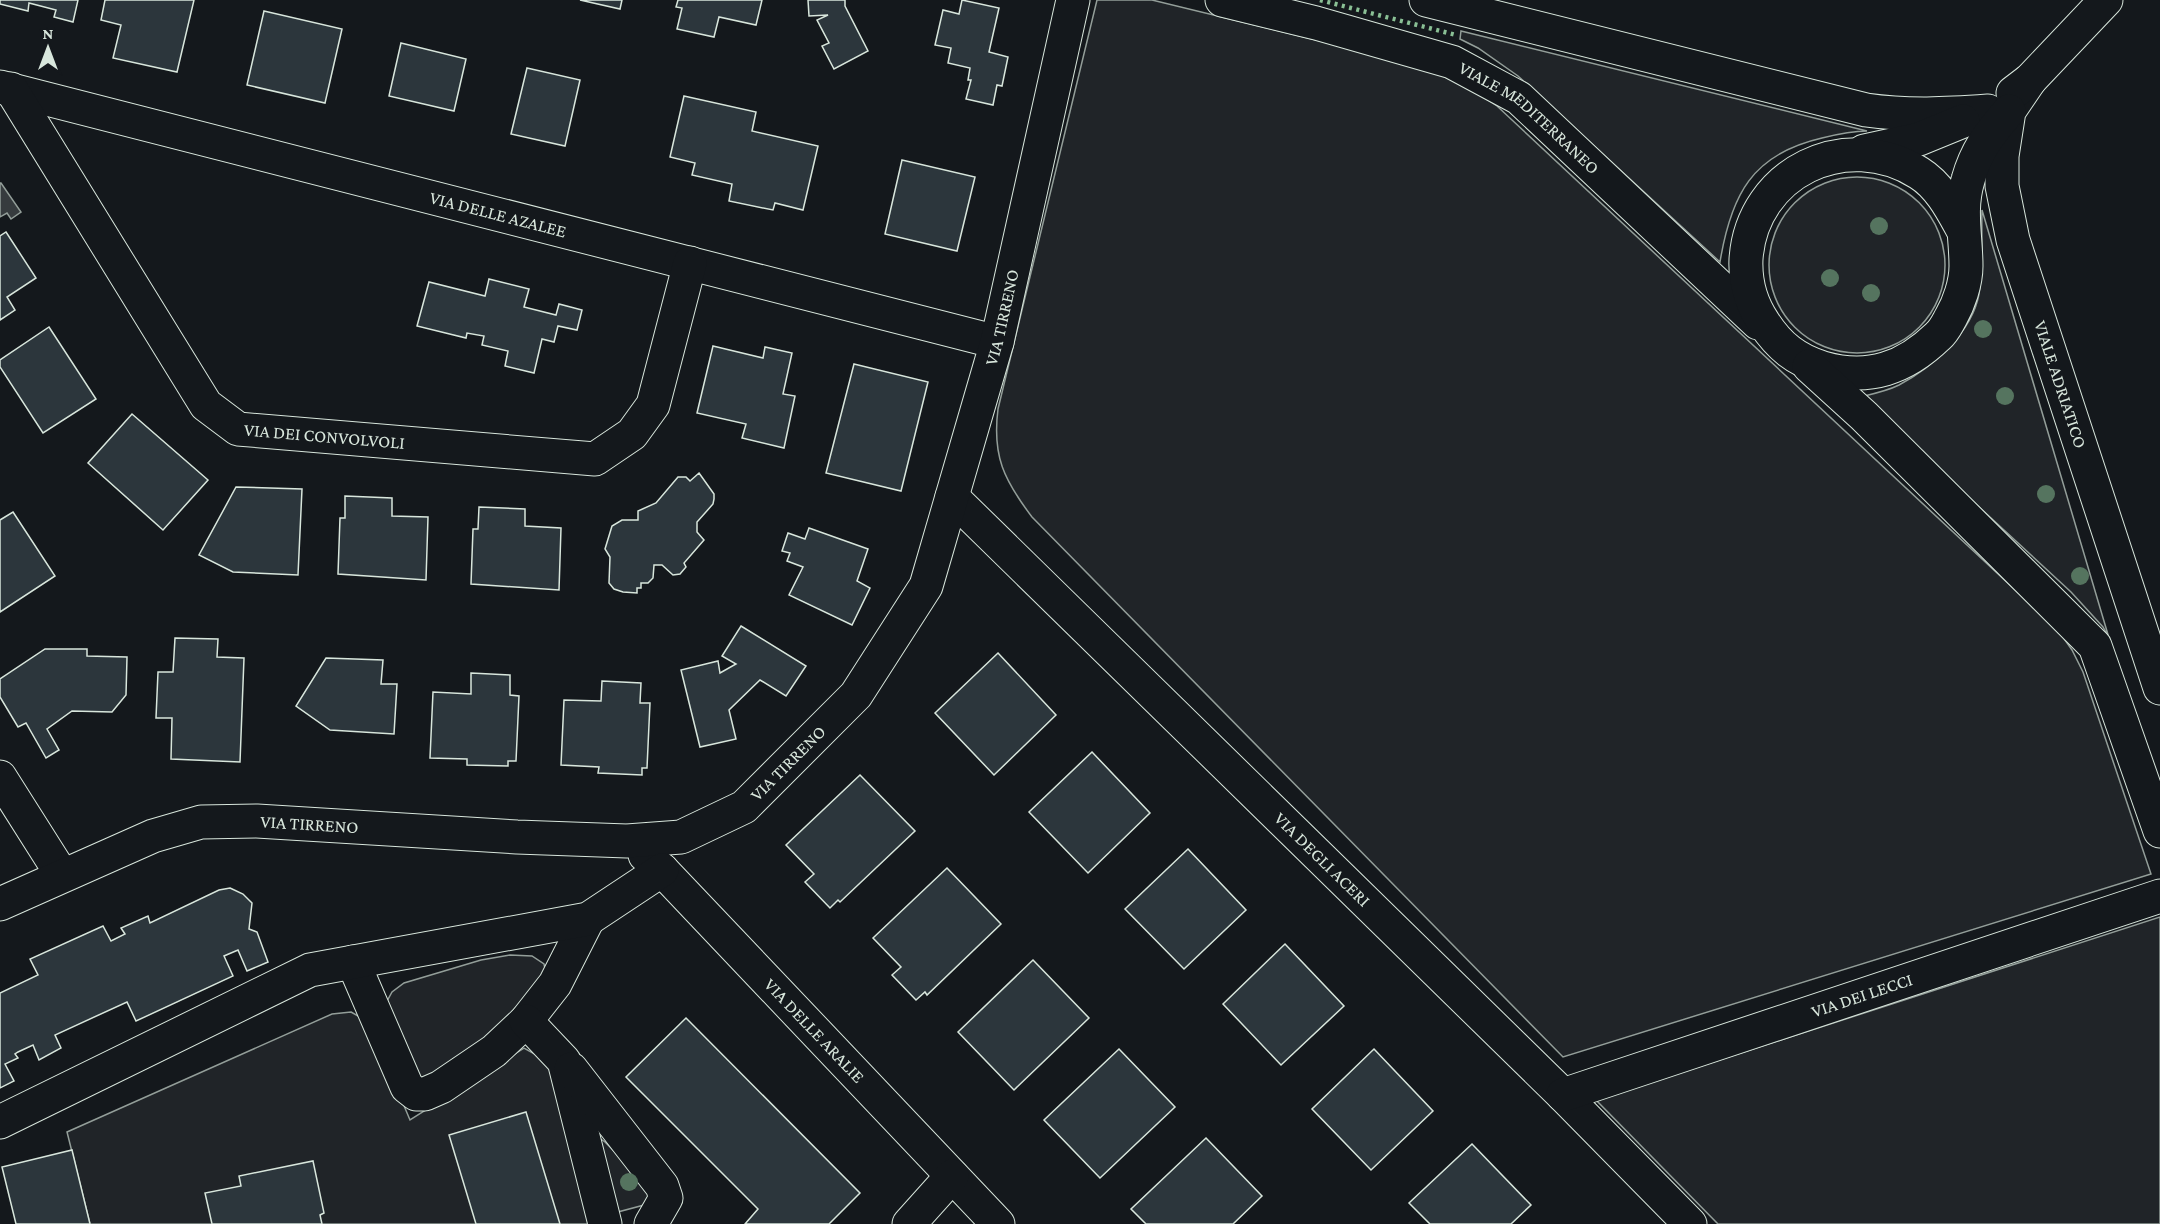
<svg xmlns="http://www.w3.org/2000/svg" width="2160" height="1224" font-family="'Crimson Pro',serif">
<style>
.green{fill:#202428;stroke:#939e99;stroke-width:1.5}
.water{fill:#363b3e;stroke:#939e99;stroke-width:1.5}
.building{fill:#2c363c;stroke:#d8e6dc;stroke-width:1.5}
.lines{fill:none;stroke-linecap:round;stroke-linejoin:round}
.minor-casing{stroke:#d8e6dc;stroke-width:35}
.minor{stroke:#14181c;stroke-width:33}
.hedge{stroke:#8ac095;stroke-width:4.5;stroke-dasharray:3 4.5;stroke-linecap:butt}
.tree{fill:#55745f}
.labels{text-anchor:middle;stroke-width:4.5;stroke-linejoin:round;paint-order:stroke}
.street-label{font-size:18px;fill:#d8e6dc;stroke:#14181c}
</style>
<rect width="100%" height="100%" fill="#14181c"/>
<g class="green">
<path d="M1097 0H1152L1410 63C1441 74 1470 87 1497 106L2058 630 2072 650 2083 672 2151 874 1563 1057 1032 517C1004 480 992 456 998 409Z"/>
<path d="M1461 31 1867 131C1852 131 1838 134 1822 138 1752 154 1731 195 1720 262L1518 76 1478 48 1460 39Z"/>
<circle cx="1857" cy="265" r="88"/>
<path d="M1982 210 2109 638 2103 627 2071 592 1860 397C1873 394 1887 391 1899 385 1933 367 1972 332 1979 294 1984 267 1981 238 1982 210Z"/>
<polygon points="2160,917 2160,1224 1718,1224 1596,1100"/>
<polygon points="510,955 532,956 544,964 546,973 502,1024 455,1066 413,1081 386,1003 392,992 404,983 481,960"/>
<polygon points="351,1012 360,1017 373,1032 410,1120 524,1048 549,1062 590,1224 90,1224 67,1132 332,1014"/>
<polygon points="595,1135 605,1142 655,1192 644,1205 614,1213"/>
</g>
<polygon class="water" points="0,183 1,183 21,212 11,219 7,213 0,217"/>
<g class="building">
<polygon points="0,0 78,0 73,22 54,17 56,10 29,3 28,11 0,4"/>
<polygon points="105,0 194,0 177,72 113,58 121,25 101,20"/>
<polygon points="580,0 622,0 620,9"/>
<polygon points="678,0 762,0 756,25 719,17 714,37 677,29 682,8 676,7"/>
<polygon points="808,0 845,0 845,6 868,51 834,69 822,46 829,43 817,20 828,15 809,16"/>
<polygon points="962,0 999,8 989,52 1008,57 1002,86 997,85 993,105 966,99 971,80 968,80 970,68 948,63 951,48 935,45 943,10 959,14"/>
<polygon points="264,11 342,29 325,103 247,85"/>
<polygon points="401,43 466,59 454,111 389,96"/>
<polygon points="527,68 580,80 565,146 511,134"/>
<polygon points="684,96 756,112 752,131 818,146 803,210 775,203 773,210 729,201 732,184 692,175 695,163 670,157"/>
<polygon points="902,160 975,177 957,251 885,234"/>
<polygon points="6,232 36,278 7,297 15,310 0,320 0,236"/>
<polygon points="489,279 529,289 524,307 556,315 559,304 582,310 577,330 558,326 554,342 542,339 534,373 505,366 508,351 482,345 484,336 467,333 466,338 417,326 429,282 485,296"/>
<polygon points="49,327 96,399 43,433 0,367 0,360"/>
<polygon points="713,346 763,358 765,347 792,353 783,394 795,396 784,448 742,438 746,424 697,413"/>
<polygon points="854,364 928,382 901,491 826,473"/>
<polygon points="132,414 208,480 163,530 88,463"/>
<polygon points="699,473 714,494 714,499 713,504 697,522 697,532 704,540 684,563 686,567 680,574 673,575 662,565 654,565 653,578 648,583 641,583 641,588 637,588 637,593 623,592 614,589 609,583 610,557 605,549 612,526 622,520 638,520 638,511 656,503 678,477 686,477 690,481"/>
<polygon points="236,487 302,489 298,575 233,572 199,555"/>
<polygon points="345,496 392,498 392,516 428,517 426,580 338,574 340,518 345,518"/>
<polygon points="479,507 525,509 525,526 561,528 559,590 471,584 473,529 478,529"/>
<polygon points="13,512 55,576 0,612 0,520"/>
<polygon points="809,528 868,549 857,581 870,588 852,625 789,595 803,567 787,561 790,553 782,551 788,533 805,539"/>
<polygon points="741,626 806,666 786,696 760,680 729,710 736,739 700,747 681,670 718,661 720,673 736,664 722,656"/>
<polygon points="175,638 218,639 217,657 244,658 240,762 171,759 172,718 156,718 158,672 173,672"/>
<polygon points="45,649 87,649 87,656 127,657 126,695 112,712 72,711 47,729 59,750 46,758 26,723 18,727 0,697 0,679"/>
<polygon points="998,653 1056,715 994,775 935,713"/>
<polygon points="326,658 383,660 381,684 397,684 394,734 330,730 296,706"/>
<polygon points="471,673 510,675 510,695 519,696 516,761 508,761 508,766 467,765 467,759 430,758 433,692 471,694"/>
<polygon points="602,681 641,683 640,703 650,703 647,768 642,768 642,775 598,773 599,767 561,765 564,700 601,701"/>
<polygon points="1092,752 1150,813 1088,873 1029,812"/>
<polygon points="860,775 915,831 840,902 838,900 830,908 805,882 814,874 786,845"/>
<polygon points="1188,849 1246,910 1184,969 1125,909"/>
<polygon points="947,868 1001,924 927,995 925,992 916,1000 892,975 901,967 873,938"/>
<polygon points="230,888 243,894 252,903 249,929 257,932 268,962 247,971 238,950 224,956 233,976 136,1021 127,1002 55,1035 61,1048 39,1060 33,1045 18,1052 15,1054 18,1058 5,1064 14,1081 0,1088 0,993 38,975 30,959 103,926 111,941 125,934 121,928 148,916 150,923 219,890"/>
<polygon points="1285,944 1344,1006 1281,1065 1223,1004"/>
<polygon points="1033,960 1089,1018 1014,1090 958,1032"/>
<polygon points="686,1018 860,1193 829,1224 745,1224 758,1209 626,1077"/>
<polygon points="1119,1049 1175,1107 1100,1178 1044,1120"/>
<polygon points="1374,1049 1433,1111 1371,1170 1312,1109"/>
<polygon points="526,1112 560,1224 476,1224 449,1135"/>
<polygon points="1206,1138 1262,1196 1233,1224 1146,1224 1131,1209"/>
<polygon points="1472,1144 1531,1205 1511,1224 1430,1224 1409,1203"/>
<polygon points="72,1150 90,1224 16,1224 2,1167"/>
<polygon points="313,1161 324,1213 320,1215 322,1224 212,1224 205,1193 241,1186 239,1176"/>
</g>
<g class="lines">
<defs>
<g id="minor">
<path id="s1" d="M1222 0 1316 23 1452 62 1519 98 1758 323"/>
<path d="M1426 0 1866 110C1908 116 1946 114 1988 111"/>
<path id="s2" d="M2030 80 2009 111 2002 156V186L2013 240 2160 688"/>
<path id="s3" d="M0 87 997 342"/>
<path id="s4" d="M11 89 206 405 238 429 595 459 632 434 653 405 690 263"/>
<polyline points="2013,93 2030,80 2106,0"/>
<polyline points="1864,151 1919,139 1963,121"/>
<path d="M1963 230C1952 210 1940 186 1919 173 1846 127 1752 172 1746 259 1745 282 1751 304 1764 323 1779 346 1796 360 1823 368 1869 381 1905 368 1938 336 1944 331 1947 324 1951 317 1959 303 1966 283 1966 266 1966 237 1959 209 1968 180 1976 151 1989 134 2009 111"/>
<polyline points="1809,366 1864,416 2095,646 2160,831"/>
<path id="s5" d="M952 497 1563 1095 1690 1224"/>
<polyline points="0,777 62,875"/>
<path id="s6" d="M645 855 662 870 998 1224"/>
<path id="s7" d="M0 904 153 836 201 822 257 821 517 837 627 841 681 837 744 807 856 695 926 586 997 342 1073 0"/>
<polyline points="353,962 407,1087 416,1094 425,1094 441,1087 494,1051 526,1021 555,984 588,919"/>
<polyline points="526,1021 564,1061 605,1224"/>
<polyline points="571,1069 662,1186 666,1198 651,1224"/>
<path id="s8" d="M1563 1095 2160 896"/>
<polyline points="0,1122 310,970 588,919 662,870"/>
<polyline points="909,1224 952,1176"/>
</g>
</defs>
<use href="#minor" class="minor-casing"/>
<use href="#minor" class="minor"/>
<polyline class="hedge" points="1320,0 1456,35"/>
</g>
<g class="tree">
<circle cx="1879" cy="226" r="9"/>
<circle cx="1830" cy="278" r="9"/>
<circle cx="1871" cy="293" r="9"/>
<circle cx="1983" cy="329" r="9"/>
<circle cx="2005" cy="396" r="9"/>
<circle cx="2046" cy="494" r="9"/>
<circle cx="2080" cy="576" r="9"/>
<circle cx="629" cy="1182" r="9"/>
</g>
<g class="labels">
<g class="street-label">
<text dy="6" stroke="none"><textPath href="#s1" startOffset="334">VIALE MEDITERRANEO</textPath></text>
<text dy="6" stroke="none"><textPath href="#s3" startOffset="514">VIA DELLE AZALEE</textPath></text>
<text dy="6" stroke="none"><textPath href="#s7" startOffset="1335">VIA TIRRENO</textPath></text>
<text dy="6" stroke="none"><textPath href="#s2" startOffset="320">VIALE ADRIATICO</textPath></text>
<text dy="6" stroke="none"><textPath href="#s4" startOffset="498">VIA DEI CONVOLVOLI</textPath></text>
<text dy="6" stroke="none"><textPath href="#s7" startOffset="830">VIA TIRRENO</textPath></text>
<text dy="6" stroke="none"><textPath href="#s7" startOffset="326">VIA TIRRENO</textPath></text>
<text dy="6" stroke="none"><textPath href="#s5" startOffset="518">VIA DEGLI ACERI</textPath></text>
<text dy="6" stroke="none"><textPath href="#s8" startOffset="315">VIA DEI LECCI</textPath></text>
<text dy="6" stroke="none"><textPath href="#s6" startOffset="244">VIA DELLE ARALIE</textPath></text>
</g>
</g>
<g transform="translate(48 48)" stroke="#14181c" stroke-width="4.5" paint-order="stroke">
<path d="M0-4.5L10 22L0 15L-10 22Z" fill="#d8e6dc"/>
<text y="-9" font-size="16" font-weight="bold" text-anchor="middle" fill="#d8e6dc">N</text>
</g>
</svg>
